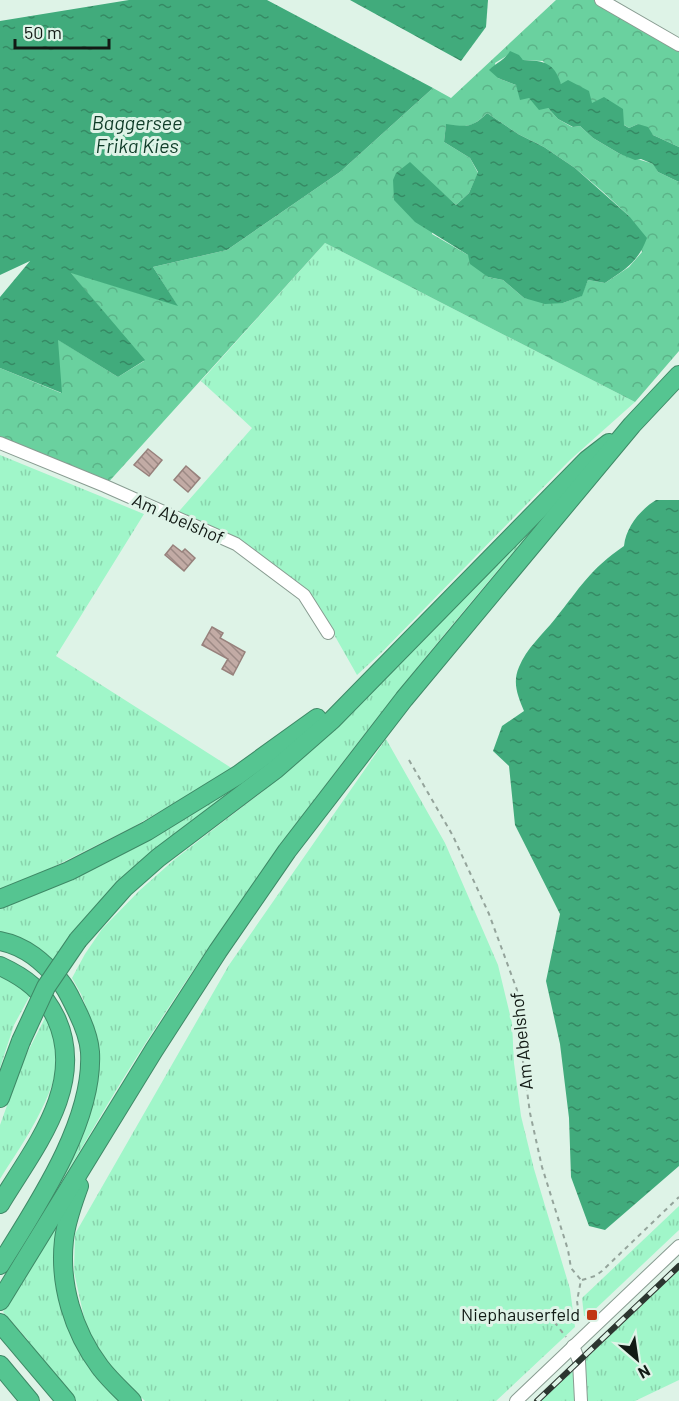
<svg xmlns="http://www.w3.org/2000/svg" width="679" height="1401" font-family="Barlow,sans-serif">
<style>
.grass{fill:url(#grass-tufts)}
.forest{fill:url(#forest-crowns);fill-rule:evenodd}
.water{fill:url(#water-ripples)}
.building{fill:url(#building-back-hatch);stroke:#97817c;stroke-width:1.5}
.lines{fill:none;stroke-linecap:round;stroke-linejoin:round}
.minor-casing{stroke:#889c91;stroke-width:14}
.highway-casing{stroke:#3e8966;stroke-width:20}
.path{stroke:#94a49b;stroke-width:2;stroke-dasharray:4.5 4.5;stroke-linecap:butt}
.minor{stroke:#fff;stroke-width:12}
.highway{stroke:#55c591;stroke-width:18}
.rail-casing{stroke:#2c3630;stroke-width:6}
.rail{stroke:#def3e7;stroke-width:4;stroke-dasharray:11;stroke-linecap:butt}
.highway-bridge-casing{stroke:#3e8966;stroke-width:20;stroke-linecap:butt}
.highway-bridge{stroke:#55c591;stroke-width:18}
.poi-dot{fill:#c03611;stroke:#def3e7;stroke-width:2}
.labels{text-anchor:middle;stroke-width:6;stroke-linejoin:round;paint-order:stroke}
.street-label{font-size:18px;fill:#121a15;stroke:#def3e7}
.poi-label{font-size:18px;fill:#121a15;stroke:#def3e7;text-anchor:end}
.water-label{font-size:20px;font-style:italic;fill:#0f3c28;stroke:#def3e7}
</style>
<defs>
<pattern id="grass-tufts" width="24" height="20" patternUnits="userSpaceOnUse" patternTransform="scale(1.5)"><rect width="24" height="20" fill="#a0f6c9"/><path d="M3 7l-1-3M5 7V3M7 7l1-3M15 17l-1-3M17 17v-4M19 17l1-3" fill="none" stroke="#89d2ac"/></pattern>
<pattern id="forest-crowns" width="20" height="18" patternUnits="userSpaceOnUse" patternTransform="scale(1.5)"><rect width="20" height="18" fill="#6ad19f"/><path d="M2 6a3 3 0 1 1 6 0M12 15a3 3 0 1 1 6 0" fill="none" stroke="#5bb388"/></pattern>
<pattern id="water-ripples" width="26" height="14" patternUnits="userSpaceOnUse" patternTransform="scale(1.5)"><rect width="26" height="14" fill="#41ab7c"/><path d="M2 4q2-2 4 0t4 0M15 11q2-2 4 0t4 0" fill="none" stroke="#358a64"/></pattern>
<pattern id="building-back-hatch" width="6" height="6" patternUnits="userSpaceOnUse" patternTransform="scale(1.5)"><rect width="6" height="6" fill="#c2aba5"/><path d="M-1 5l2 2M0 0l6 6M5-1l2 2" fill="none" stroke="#9c8a85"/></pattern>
</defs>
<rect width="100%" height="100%" fill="#def3e7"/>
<g class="grass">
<polygon points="325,243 635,402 570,460 382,652 357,675 332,631 304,595 236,544 174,517 252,428 201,381"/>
<polygon points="0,455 144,514 56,656 233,769 133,827 49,869 0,890"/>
<path d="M541 520C400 682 268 853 152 1033 110 1098 72 1165 32 1231L72 1157 98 1047 92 1022 81 994 72 978 85 954 102 929 140 890 175 859 262 792 339 723Z"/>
<polygon points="386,739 445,843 498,965 512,1023 514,1063 521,1116 534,1169 570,1289 575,1327 496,1401 145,1401 115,1372 87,1331 74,1272 75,1234 229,965"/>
<polygon points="255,775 52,965 0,935 0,907 144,842"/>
<polygon points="0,972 32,992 14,1025 0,1068"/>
<path d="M47 1014C50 1022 55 1031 57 1040 65 1085 23 1142 0 1179V1125L23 1061Z"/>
<polygon points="679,1206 679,1230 588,1316 584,1316 582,1298"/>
<polygon points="64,1208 58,1284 122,1401 74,1401 26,1343 28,1340 3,1312"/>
<polygon points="679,1270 679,1380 635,1401 541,1401"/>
</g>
<path class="forest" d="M556 0H601L679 45V147L653 135 638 124 629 128 561 84 543 61 523 60 508 55 495 63 498 78 516 85 529 98 548 108 558 119 572 127 580 126 593 138 620 154 654 164 658 172 679 182V351L635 402 325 243 105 486 0 443V368L61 393 57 339 118 377 144 361 70 272 177 305 153 267 227 250 340 172 433 88 451 98ZM487 113 518 134 544 147 575 168 602 191 629 216 642 252 629 267 605 283 588 280 581 296 563 303 524 298 503 280 488 277 468 255 432 234 438 189 456 205 469 193 478 173 470 158 444 142 446 125C467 127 472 128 487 113Z"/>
<g class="water">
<polygon points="129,0 267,0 433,88 340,172 227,250 153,267 178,306 71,273 145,360 118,377 58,340 62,393 0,368 0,297 30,261 0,275 0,21"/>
<polygon points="350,0 488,0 486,27 461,61"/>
<path d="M510 51 519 55 523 60C544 61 554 62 561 84L568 80 589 91 592 103 604 97 623 109 624 125 629 128 638 124 648 127 653 135 679 147V182L658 172 653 164 641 159 635 160 620 154 593 138 580 126 573 127 558 119 548 108 539 110 529 98 520 100 516 85 498 78 489 70C496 63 506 59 510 51Z"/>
<path d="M487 113 518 134 544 147 575 168 629 216 647 238C638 262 626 269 605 283L588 280 582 296 563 303 545 304 524 298 503 280 488 277 470 264 468 255 415 222 394 200 393 180 396 173 410 162 456 205 469 193 478 172 470 158 444 142 446 124C467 127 472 128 487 113Z"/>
<path d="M656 500H679V1166L605 1230 589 1226 571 1177 569 1118 560 1044 546 981 560 914 515 825 509 766 493 751 502 726 524 711C518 696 512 683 519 667 526 649 543 634 555 619 580 588 589 570 624 546 626 527 640 510 656 500Z"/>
</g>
<g class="building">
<polygon points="148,449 162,460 149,476 134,465"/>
<polygon points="186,466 200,478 188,492 174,480"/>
<polygon points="173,545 182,552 185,549 195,558 184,571 165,555"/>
<polygon points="212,627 223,633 220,638 245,652 233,675 222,669 228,659 202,645"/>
</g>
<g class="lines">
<defs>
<g id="minor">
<polyline points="601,0 679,45"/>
<polyline points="0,443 105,486 236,544 304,595 328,633"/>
<polyline points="573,1346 579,1361 581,1401"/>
<polyline points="516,1401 679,1246"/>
</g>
<g id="highway">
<polyline points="0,899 69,871 147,831 238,775 317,718"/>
<polyline points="78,940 124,888 158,858 276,769 332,720 587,460 609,443"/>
<path d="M0 941C26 946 43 962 60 981 67 989 71 999 76 1009 82 1021 89 1038 90 1052 94 1122 36 1207 0 1265"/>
<path d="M0 966C26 978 43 991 56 1018 87 1085 33 1149 0 1204"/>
<polyline points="0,1098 21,1041"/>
<path d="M79 1186C73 1203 66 1221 64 1240 59 1284 73 1331 100 1367 109 1379 121 1390 132 1401"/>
<polyline points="0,1301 154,1050 218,951 287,851 404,699 632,425 679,375"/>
<polyline points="0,1323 66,1401"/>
<polyline points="0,1365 30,1401"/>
</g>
</defs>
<use href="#minor" class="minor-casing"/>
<use href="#highway" class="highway-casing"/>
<g class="path">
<polyline points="409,760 453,836 489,914 517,990 523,1061 530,1113 542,1167 568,1250 571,1268 581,1280 577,1301 580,1323"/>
<polyline points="582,1280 595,1276 602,1271 679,1197"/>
<polyline points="549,1315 566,1337"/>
</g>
<use href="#minor" class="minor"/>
<use href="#highway" class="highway"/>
<defs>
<polyline id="rail" points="537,1401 679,1266"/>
</defs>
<use href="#rail" class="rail-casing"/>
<use href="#rail" class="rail"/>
<defs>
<polyline id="highway-bridge" points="21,1041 46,987 78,940"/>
</defs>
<use href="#highway-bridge" class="highway-bridge-casing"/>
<use href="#highway-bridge" class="highway-bridge"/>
</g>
<rect class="poi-dot" x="586" y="1309" width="12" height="12" rx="3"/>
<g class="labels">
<g class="street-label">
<text transform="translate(178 519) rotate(24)" y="6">Am Abelshof</text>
<text transform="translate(522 1041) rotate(-96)" y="6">Am Abelshof</text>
</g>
<g class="poi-label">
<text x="580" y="1321">Niephauserfeld</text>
</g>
<g class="water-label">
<text x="137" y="130">Baggersee<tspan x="137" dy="23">Frika Kies</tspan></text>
</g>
</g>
<g transform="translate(637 1359) rotate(151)" stroke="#def3e7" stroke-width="4.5" paint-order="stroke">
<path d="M0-4.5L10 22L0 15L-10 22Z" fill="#121a15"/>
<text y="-9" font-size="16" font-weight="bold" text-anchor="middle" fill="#121a15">N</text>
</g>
<path d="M15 39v9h94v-9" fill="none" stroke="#121a15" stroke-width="3"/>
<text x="24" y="39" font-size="18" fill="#121a15" stroke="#def3e7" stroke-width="4.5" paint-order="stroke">50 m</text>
</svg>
